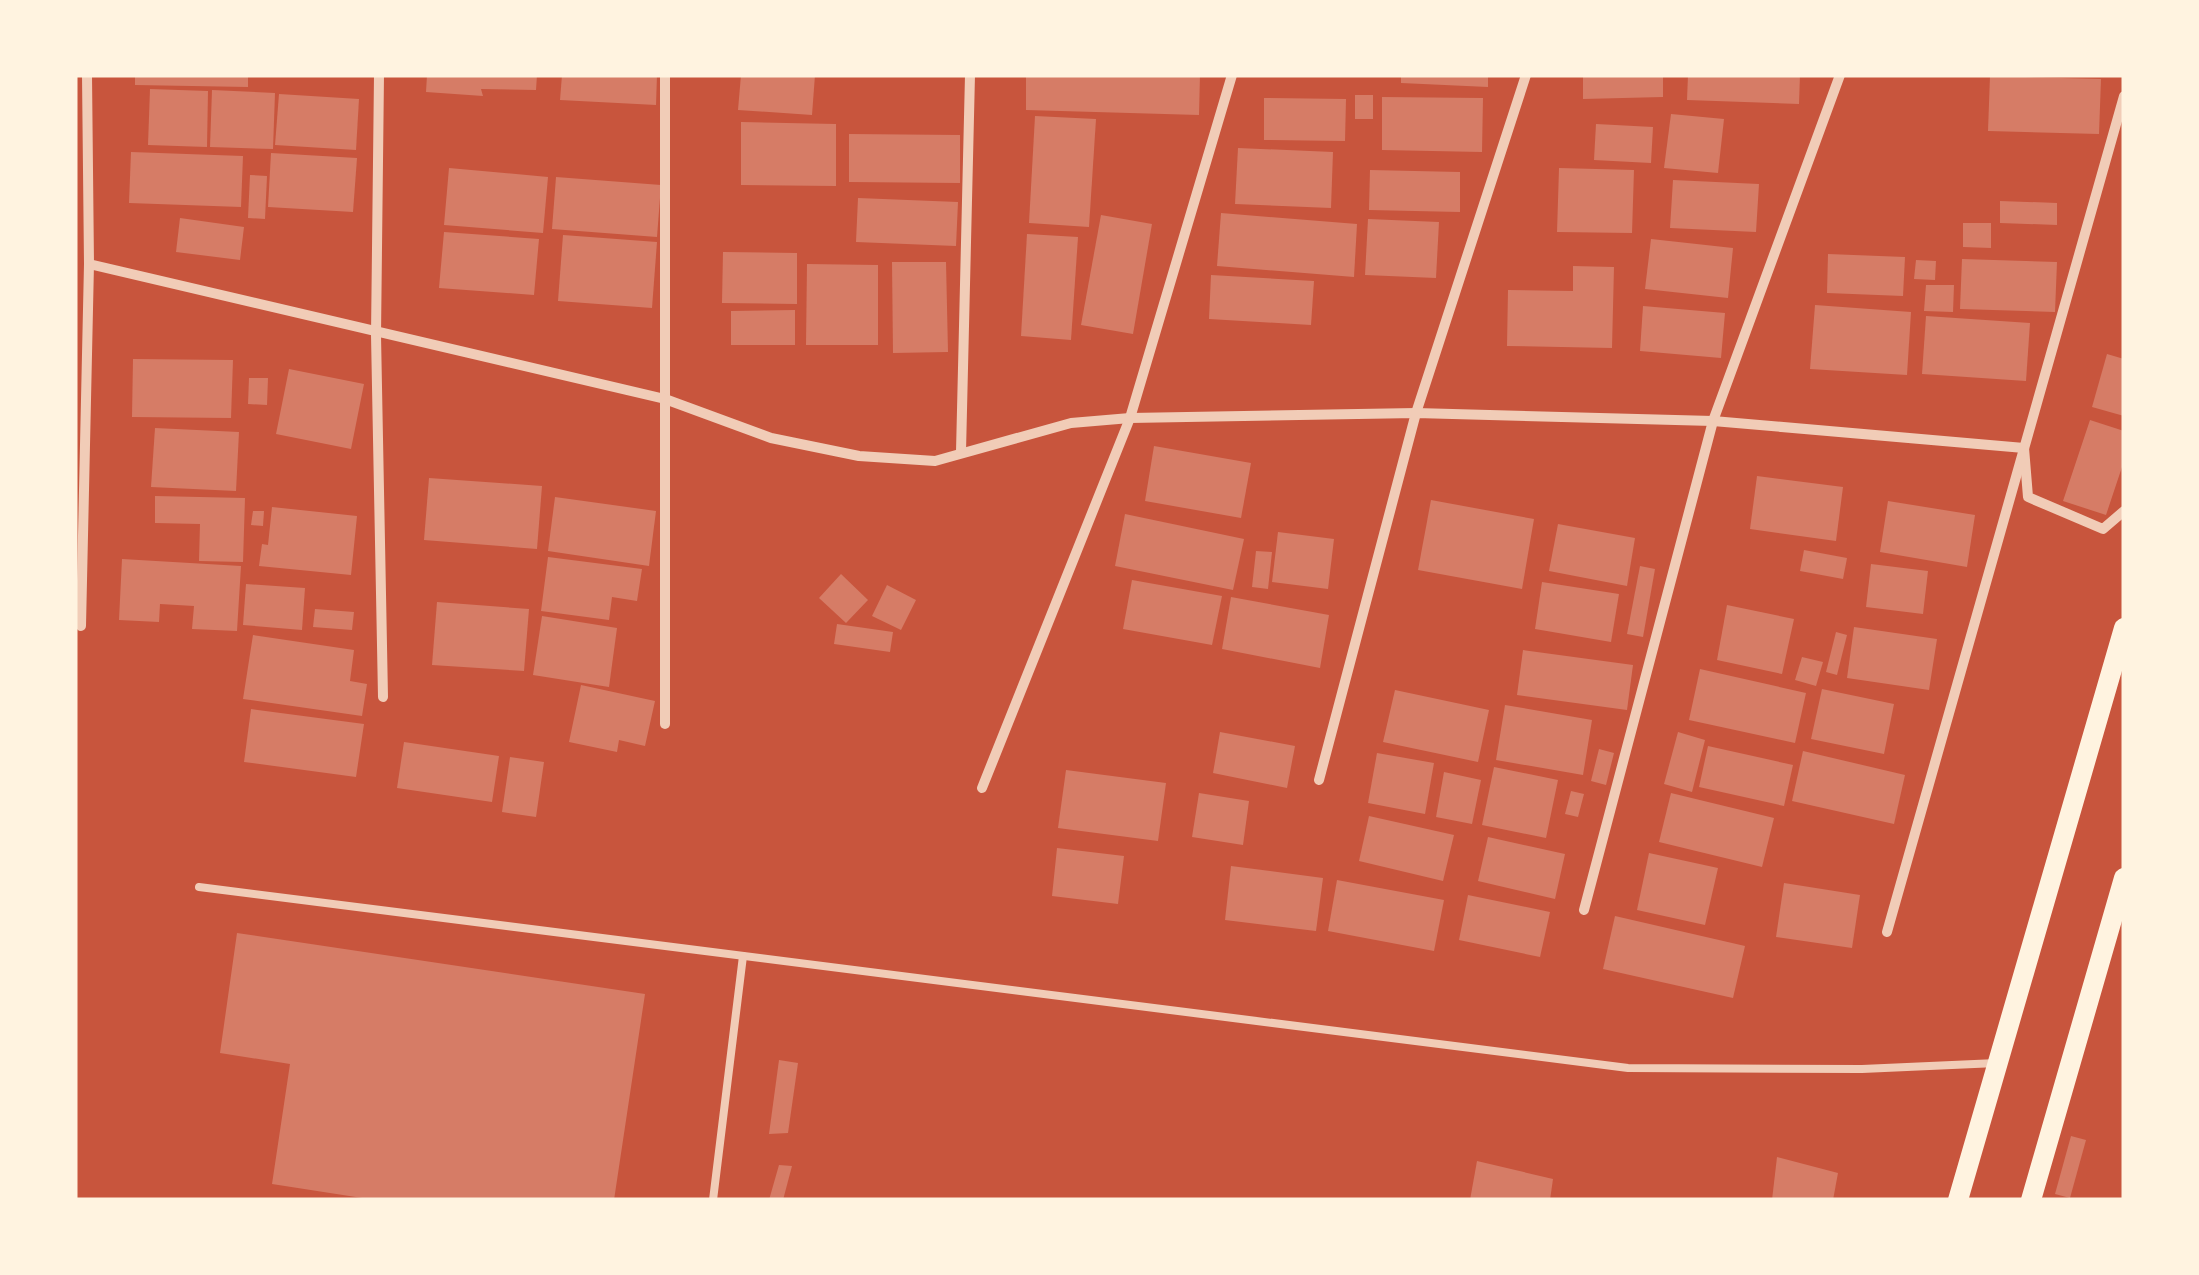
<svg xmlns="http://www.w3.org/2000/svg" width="2199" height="1275" font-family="'Fira Sans Condensed',sans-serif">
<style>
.building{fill:#d67c66}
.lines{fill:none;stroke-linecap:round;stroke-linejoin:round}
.service{stroke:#f1ccb7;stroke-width:8}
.minor{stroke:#f1ccb7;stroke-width:10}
.secondary{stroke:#fff3e0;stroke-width:20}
</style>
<rect width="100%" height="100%" fill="#c8553d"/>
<g class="building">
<polygon points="135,75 248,75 248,87 135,85"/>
<polygon points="427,75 537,75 536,90 481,89 483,96 426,92"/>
<polygon points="562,75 657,75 656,105 560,100"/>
<polygon points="741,75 815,75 812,115 738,110"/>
<polygon points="1026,75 1200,75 1199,115 1026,110"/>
<polygon points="1401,75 1488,75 1488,87 1401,83"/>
<polygon points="1583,75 1663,75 1663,97 1583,99"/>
<polygon points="1688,75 1800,75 1799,104 1687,100"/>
<polygon points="1990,76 2101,79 2099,134 1988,131"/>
<polygon points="150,89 208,91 207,147 148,145"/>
<polygon points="212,90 275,93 273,149 210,147"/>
<polygon points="279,94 359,99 356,150 275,145"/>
<rect x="1355" y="95" width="18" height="24"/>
<polygon points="1382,97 1483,98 1482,152 1382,150"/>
<polygon points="1264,98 1346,99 1345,141 1264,140"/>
<polygon points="1671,114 1724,119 1718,173 1664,168"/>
<polygon points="1035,116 1096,119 1089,227 1029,223"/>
<polygon points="741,122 836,124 836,186 741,185"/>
<polygon points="1596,124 1653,127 1651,163 1594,160"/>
<polygon points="849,134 960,135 960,183 849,182"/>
<polygon points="1238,148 1333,152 1331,208 1235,204"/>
<polygon points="131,152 243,156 241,207 129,203"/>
<polygon points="271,153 357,158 353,212 268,207"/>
<polygon points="449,168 548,177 543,233 444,225"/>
<polygon points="1559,168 1634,170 1632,233 1557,232"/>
<polygon points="1370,170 1460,172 1460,212 1369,210"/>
<polygon points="250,175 267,176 265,219 248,218"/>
<polygon points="556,177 661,185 657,237 552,229"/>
<polygon points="1673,180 1759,184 1756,232 1670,228"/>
<polygon points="858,198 958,202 956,246 856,242"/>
<polygon points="2000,201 2057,203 2057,225 2000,223"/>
<polygon points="1221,213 1357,224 1354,277 1217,266"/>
<polygon points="1101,215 1152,224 1133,334 1081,325"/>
<polygon points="180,218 244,227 240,260 176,252"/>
<polygon points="1368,219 1439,222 1436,278 1365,275"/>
<polygon points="1963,223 1991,223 1991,248 1963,247"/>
<polygon points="444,232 539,239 534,295 439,288"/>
<polygon points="1027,234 1078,237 1071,340 1021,336"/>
<polygon points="563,235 657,242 652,308 558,301"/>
<polygon points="1651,239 1733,248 1728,298 1645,289"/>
<polygon points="723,252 797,253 797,304 722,303"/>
<polygon points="1828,254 1905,257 1903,296 1827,293"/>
<polygon points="1962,259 2057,262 2055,312 1960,309"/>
<polygon points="1916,260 1936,261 1935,280 1914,279"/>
<polygon points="892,262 946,262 948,352 893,353"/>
<polygon points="807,264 878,265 878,345 806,345"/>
<polygon points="1573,266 1614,267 1612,348 1507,346 1508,290 1573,291"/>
<polygon points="1211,275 1314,281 1311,325 1209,319"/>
<polygon points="1926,285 1954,285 1953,312 1924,311"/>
<polygon points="1815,305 1911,312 1907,375 1810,369"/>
<polygon points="1643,306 1725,313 1721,358 1640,351"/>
<polygon points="795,310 795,345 731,345 731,311"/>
<polygon points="1926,316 2030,323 2026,381 1922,374"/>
<polygon points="2107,354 2124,359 2124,416 2092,407"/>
<polygon points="133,359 233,360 231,418 132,417"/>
<polygon points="289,369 364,384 351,449 276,434"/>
<polygon points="249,378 268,378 267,405 248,404"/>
<polygon points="2090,420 2124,431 2124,461 2106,515 2063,501"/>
<polygon points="155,428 239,432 236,491 151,487"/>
<polygon points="1154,446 1251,463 1241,518 1145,501"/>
<polygon points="1757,476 1843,487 1836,541 1750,529"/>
<polygon points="429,478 542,486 537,549 424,540"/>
<polygon points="155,496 245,498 243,562 199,561 200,524 155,523"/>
<polygon points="555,497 656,511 649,566 548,551"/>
<polygon points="1431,500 1534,519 1522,589 1418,570"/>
<polygon points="1888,501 1975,515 1967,567 1880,552"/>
<polygon points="272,507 357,516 351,575 259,566 262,544 268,545"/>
<polygon points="253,511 264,511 263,526 251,525"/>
<polygon points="1125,514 1244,539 1233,590 1115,566"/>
<polygon points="1558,524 1635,538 1627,586 1549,571"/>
<polygon points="1278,532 1334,539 1328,589 1272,582"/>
<polygon points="1804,550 1847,558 1843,579 1800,571"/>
<polygon points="1256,551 1272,552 1268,589 1252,587"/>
<polygon points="548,557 642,569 637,601 612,597 609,620 541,611"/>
<polygon points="122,559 241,566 237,631 192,629 194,606 160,604 159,622 119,620"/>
<polygon points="1871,564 1928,571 1923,614 1866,607"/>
<polygon points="1640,566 1655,569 1643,637 1627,634"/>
<polygon points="841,574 868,600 846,623 819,598"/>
<polygon points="1132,580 1222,596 1212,645 1123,629"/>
<polygon points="1542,582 1619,594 1611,642 1535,629"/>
<polygon points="246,584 305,588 302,630 243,625"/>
<polygon points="887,585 916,600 901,630 872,616"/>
<polygon points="1231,597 1329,615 1320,668 1222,649"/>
<polygon points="437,602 529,609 524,671 432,665"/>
<polygon points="1727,605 1794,619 1782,674 1717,660"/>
<polygon points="315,609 354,612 352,630 313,627"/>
<polygon points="542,616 617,628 609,687 533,675"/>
<polygon points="837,624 893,632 890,652 834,644"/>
<polygon points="1854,627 1937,639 1929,690 1847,678"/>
<polygon points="1836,632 1847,635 1837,675 1826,672"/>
<polygon points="253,635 354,650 350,681 367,684 362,716 243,699"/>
<polygon points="1523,650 1633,665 1627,710 1517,695"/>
<polygon points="1802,657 1823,662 1816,686 1795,680"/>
<polygon points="1700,669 1806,693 1795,743 1689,720"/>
<polygon points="581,685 655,701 645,746 619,740 617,752 569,742"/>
<polygon points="1822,689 1894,704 1884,754 1811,739"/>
<polygon points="1395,690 1489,710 1478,762 1383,742"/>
<polygon points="1505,705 1592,720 1583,775 1496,760"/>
<polygon points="251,709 364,724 356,777 244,762"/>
<polygon points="1220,732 1295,746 1287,788 1213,773"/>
<polygon points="1678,732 1705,740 1692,792 1664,784"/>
<polygon points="404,742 499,756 492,802 397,788"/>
<polygon points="1708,746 1793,765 1784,806 1699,787"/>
<polygon points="1599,749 1614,753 1606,785 1591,781"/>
<polygon points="1803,751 1905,775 1894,824 1792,801"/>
<polygon points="1377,753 1434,763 1425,814 1368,803"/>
<polygon points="510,757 544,762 536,817 502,812"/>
<polygon points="1494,767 1558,780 1546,838 1482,825"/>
<polygon points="1066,770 1166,783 1158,841 1058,828"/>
<polygon points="1444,772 1481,780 1472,824 1436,817"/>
<polygon points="1571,791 1584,794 1578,817 1565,814"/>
<polygon points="1199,793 1249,801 1243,845 1192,837"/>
<polygon points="1671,793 1774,818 1762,867 1659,842"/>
<polygon points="1369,816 1454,835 1443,881 1359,861"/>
<polygon points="1488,837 1565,854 1555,899 1478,881"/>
<polygon points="1057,848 1124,856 1118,904 1052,896"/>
<polygon points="1649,853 1718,868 1705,925 1637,910"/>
<polygon points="1231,866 1323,878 1316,931 1225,920"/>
<polygon points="1337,880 1444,900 1434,951 1328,931"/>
<polygon points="1784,883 1860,895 1852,948 1776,937"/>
<polygon points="1468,895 1550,912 1540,957 1459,940"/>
<polygon points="1615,916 1745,946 1733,998 1603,969"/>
<polygon points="237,933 645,994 614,1200 375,1200 272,1184 290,1064 220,1053"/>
<polygon points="779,1060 798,1063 788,1133 769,1134"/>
<polygon points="2071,1136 2086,1140 2070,1198 2055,1194"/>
<polygon points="1777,1157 1838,1173 1833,1200 1772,1200"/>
<polygon points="1477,1161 1553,1179 1550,1200 1470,1200"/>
<polygon points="779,1165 792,1166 783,1200 769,1200"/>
</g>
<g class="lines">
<g class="service">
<polyline points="199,887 1628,1068 1862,1069 1997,1063"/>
<polyline points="713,1200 743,956"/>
</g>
<g class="minor">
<polyline points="379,75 376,335 383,697"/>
<polyline points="665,75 665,724"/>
<polyline points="89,264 665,399 771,438 859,456 935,461 1071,423 1130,418 1416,413 1713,421 2024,448 2028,497 2103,529 2124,511"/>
<polyline points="961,452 970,75"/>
<polyline points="81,626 89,264 87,75"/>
<polyline points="1319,780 1416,413 1526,75"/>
<polyline points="982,788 1130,418 1232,75"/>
<polyline points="1584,910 1713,421 1840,75"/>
<polyline points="1887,932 2124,96"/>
</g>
<g class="secondary">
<polyline points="1958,1200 2124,628"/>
<polyline points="2031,1200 2124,878"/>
</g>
</g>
<rect width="2199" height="1275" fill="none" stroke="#fff3e0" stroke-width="155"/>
</svg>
